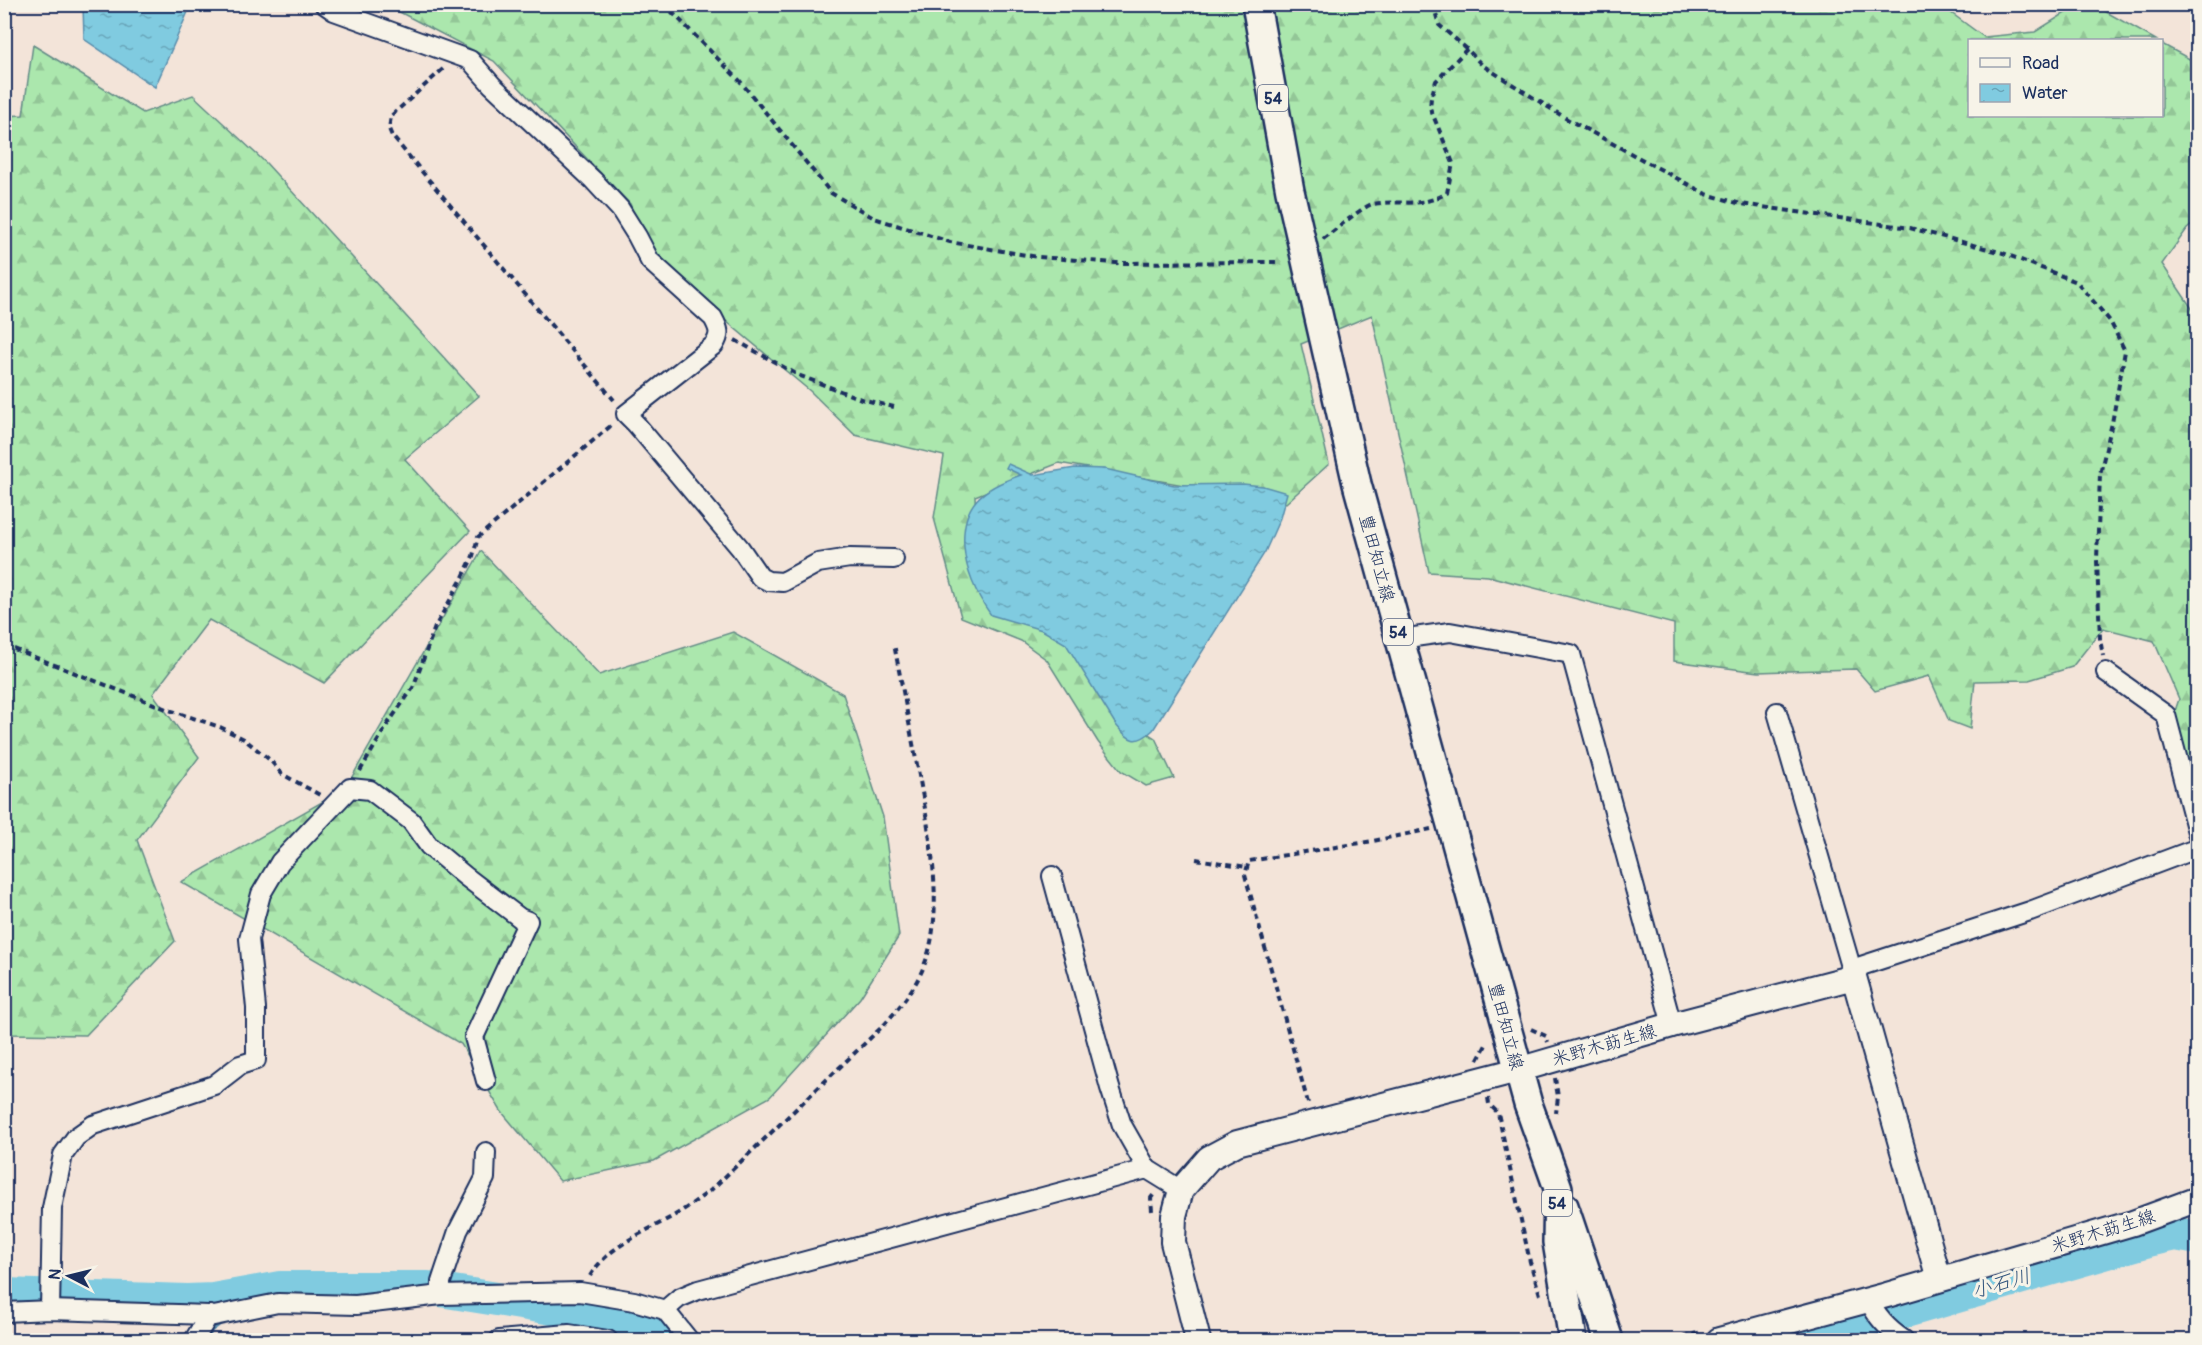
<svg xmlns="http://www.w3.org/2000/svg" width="2202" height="1345" font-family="Pangolin,'Klee One',sans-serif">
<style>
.forest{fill:url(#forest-firs);stroke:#638b86;stroke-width:1.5}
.water{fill:url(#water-ripples);stroke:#588dac;stroke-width:1.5}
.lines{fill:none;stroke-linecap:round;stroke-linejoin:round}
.stream{stroke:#588dac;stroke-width:6}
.river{stroke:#80cbe0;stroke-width:34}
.street-casing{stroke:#1b2f5e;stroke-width:22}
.secondary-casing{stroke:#1b2f5e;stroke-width:28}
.primary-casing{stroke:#1b2f5e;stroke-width:32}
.path{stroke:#1b2f5e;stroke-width:4;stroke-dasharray:6 4.5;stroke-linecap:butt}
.street{stroke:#f7f3e8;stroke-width:18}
.secondary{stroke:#f7f3e8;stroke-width:24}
.primary{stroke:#f7f3e8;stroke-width:27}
.labels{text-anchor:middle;stroke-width:6;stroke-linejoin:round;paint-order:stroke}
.shield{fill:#f7f3e8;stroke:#5d6a87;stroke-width:1.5}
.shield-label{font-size:16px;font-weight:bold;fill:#1b2f5e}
.street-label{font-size:18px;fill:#1b2f5e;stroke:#f7f3e8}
.water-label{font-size:20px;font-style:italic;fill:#34567e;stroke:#f7f3e8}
</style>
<defs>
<pattern id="forest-firs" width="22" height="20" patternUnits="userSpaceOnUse" patternTransform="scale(1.5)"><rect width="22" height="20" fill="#abe7ad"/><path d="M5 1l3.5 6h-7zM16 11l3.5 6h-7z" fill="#93c697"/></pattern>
<pattern id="water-ripples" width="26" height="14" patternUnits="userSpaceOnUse" patternTransform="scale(1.5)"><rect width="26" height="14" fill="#80cbe0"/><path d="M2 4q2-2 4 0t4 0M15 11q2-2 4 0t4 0" fill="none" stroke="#68a5b9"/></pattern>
</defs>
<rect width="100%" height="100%" fill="#f3e4d9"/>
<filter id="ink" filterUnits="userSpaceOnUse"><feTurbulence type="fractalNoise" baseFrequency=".0167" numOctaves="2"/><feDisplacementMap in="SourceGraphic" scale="12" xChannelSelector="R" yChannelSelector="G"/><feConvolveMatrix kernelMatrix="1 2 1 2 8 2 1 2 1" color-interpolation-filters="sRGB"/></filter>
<g filter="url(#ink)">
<g class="forest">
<polygon points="1939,4 1984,37 2035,32 2078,5 2094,5 2156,40 1970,40 1970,116 2162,116 2162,44 2197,63 2197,221 2187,229 2162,264 2193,310 2197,311 2197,770 2166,738 2179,699 2154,641 2103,628 2072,667 2029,680 1975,681 1970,729 1949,721 1929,676 1875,691 1856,669 1758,672 1674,661 1674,624 1488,576 1429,572 1372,315 1301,344 1329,464 1286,503 1059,463 975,496 977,556 1036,614 1110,676 1128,721 1155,738 1174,778 1146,786 1121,771 1098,742 1047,660 1021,641 961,617 934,518 944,456 855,435 810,391 654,261 630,204 494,61 386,5"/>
<polygon points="33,45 143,113 193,95 266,163 479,396 405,459 470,531 324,683 209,620 153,694 199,757 137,840 175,941 86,1035 5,1034 4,116 23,115"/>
<polygon points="481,551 599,675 733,632 843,694 883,817 899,936 860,998 770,1097 654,1161 560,1181 501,1111 461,1044 181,882 345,789"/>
</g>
<g class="water">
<polygon points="83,5 191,5 155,87 84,39"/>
<path d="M1008 464 1033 475 1075 468 1105 469 1174 485 1243 484 1263 486 1287 493 1280 518 1265 552 1153 730C1136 746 1129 741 1116 725L1066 644 1042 630 991 615C976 594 966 573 964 547 961 504 982 488 1021 475L1006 468Z"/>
</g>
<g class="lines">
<g class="stream">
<polyline points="235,1307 248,1292"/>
<polyline points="205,1340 211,1329 222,1321"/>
</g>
<g class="river">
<polyline points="4,1295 187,1301 213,1300 280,1288 428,1288 633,1321 659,1334 666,1340"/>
<polyline points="1806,1340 2149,1240 2175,1234 2198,1238"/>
</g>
<defs>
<g id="street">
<path d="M324 4 334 11 470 60 492 85 593 180 620 209 637 236 650 261 713 318C719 329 721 334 714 345L626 414 636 424 740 548 760 577 768 581 783 582 818 563 850 558 894 559"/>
<polyline points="1400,639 1450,632 1571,654 1672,1025"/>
<polyline points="2106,672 2166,715 2198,836"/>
<polyline points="1777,712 1854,977"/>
<polyline points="1052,876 1110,1088 1122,1125 1147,1169"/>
<polyline points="1854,977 1861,966 2030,911 2198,848"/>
<polyline points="441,1295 441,1282 458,1231 485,1178 486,1152"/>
<path d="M1869 1300C1876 1317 1889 1330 1904 1340"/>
<polyline points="50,1310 52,1208 63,1155 76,1137 93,1125 214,1085 240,1065 256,1060 256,1008 249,939 261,894 280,862 350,788 370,790 411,821 429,846 465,876 520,918 528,921 474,1037 486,1081"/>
<polyline points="665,1310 679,1298 698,1290 1147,1169 1181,1190"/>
<polyline points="4,1312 50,1310 209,1315"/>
<polyline points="194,1340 209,1315 214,1316 278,1303 356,1305 441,1295 580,1292 634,1301 665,1310 689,1340"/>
<polyline points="499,1340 569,1334 608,1340"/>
</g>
<g id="secondary">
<polyline points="1198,1340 1173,1242 1174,1216 1181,1190 1209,1158 1237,1143 1518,1070 1672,1025 1854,977 1939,1279"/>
<polyline points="1719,1340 1887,1295 2133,1223 2198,1199"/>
</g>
<g id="primary">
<polyline points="1256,4 1290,191 1357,484 1528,1104 1558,1188 1557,1242 1573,1340"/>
<polyline points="1564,1206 1609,1340"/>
</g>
</defs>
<use href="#street" class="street-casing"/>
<use href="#secondary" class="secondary-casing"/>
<use href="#primary" class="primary-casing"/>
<g class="path">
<polyline points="664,4 740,81 831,193 874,218 950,242 1038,257 1116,263 1276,262"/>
<polyline points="1433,4 1439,25 1467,49 1482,65 1567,119 1706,194 1741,204 1910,228 2003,253 2077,282 2110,321 2125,351 2112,423 2100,474 2097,560 2100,639 2103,656"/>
<polyline points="443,69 391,116 389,129 392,136 614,400"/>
<path d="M1323 239C1333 232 1364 205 1373 204 1402 199 1419 209 1447 193L1453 163 1430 108 1431 98 1436 81 1467 49"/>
<polyline points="735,340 798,375 861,399 894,407"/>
<polyline points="4,645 169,710 220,727 244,739 270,760 282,774 320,795"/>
<polyline points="360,771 389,722 413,688 435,627 463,577 473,556 478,537 613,424"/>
<polyline points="1196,859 1247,867"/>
<polyline points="1531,1029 1546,1036 1548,1042"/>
<polyline points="1478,1060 1487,1043"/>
<polyline points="1555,1078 1558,1097 1556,1113"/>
<polyline points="1488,1098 1489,1104 1498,1113 1530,1262 1541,1298"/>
<polyline points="1308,1103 1245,875 1249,861 1373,841 1431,829"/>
<polyline points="1152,1211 1151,1198 1155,1193"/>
<path d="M590 1276C609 1245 644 1233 675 1215 687 1208 698 1199 710 1191L885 1024C901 1005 917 986 925 963 946 908 928 826 918 770 910 728 902 686 894 644"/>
<polyline points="1673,1340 1701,1332"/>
</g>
<use href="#street" class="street"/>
<use href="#secondary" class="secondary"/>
<use href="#primary" class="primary"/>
</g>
</g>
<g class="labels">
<g class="shield">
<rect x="1258" y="85" width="30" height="26" rx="4.5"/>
<rect x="1383" y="619" width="30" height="26" rx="4.5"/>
<rect x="1542" y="1190" width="30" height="26" rx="4.5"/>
</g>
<g class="shield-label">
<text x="1273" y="104">54</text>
<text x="1398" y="638">54</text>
<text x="1557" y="1209">54</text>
</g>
<g class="street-label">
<text transform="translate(1377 558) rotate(75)" y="6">豊田知立線</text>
<text transform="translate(1506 1026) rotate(75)" y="6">豊田知立線</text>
<text transform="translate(1604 1045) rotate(-16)" y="6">米野木莇生線</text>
<text transform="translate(2103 1231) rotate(-17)" y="6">米野木莇生線</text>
</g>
<g class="water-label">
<text transform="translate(2001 1283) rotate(-16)" y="7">小石川</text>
</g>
</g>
<rect width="2202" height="1345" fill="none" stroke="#f7f3e8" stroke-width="24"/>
<rect x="12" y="12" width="2178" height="1321" fill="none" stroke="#1b2f5e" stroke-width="2" filter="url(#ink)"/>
<rect x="1968" y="39" width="195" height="78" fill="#f7f3e8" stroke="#9fa5b1" stroke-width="1.5"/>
<rect x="1980" y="58" width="30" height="9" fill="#f7f3e8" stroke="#9fa5b1" stroke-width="1.5"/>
<text x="2022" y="69" font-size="18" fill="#1b2f5e">Road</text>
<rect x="1980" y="84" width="30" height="18" fill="url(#water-ripples)" stroke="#9fa5b1" stroke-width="1.5"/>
<text x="2022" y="99" font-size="18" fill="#1b2f5e">Water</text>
<g transform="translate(69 1276) rotate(277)" stroke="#f7f3e8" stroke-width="4.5" paint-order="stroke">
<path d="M0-4.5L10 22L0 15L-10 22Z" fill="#1b2f5e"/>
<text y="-9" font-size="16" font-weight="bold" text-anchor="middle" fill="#1b2f5e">N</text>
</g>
</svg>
